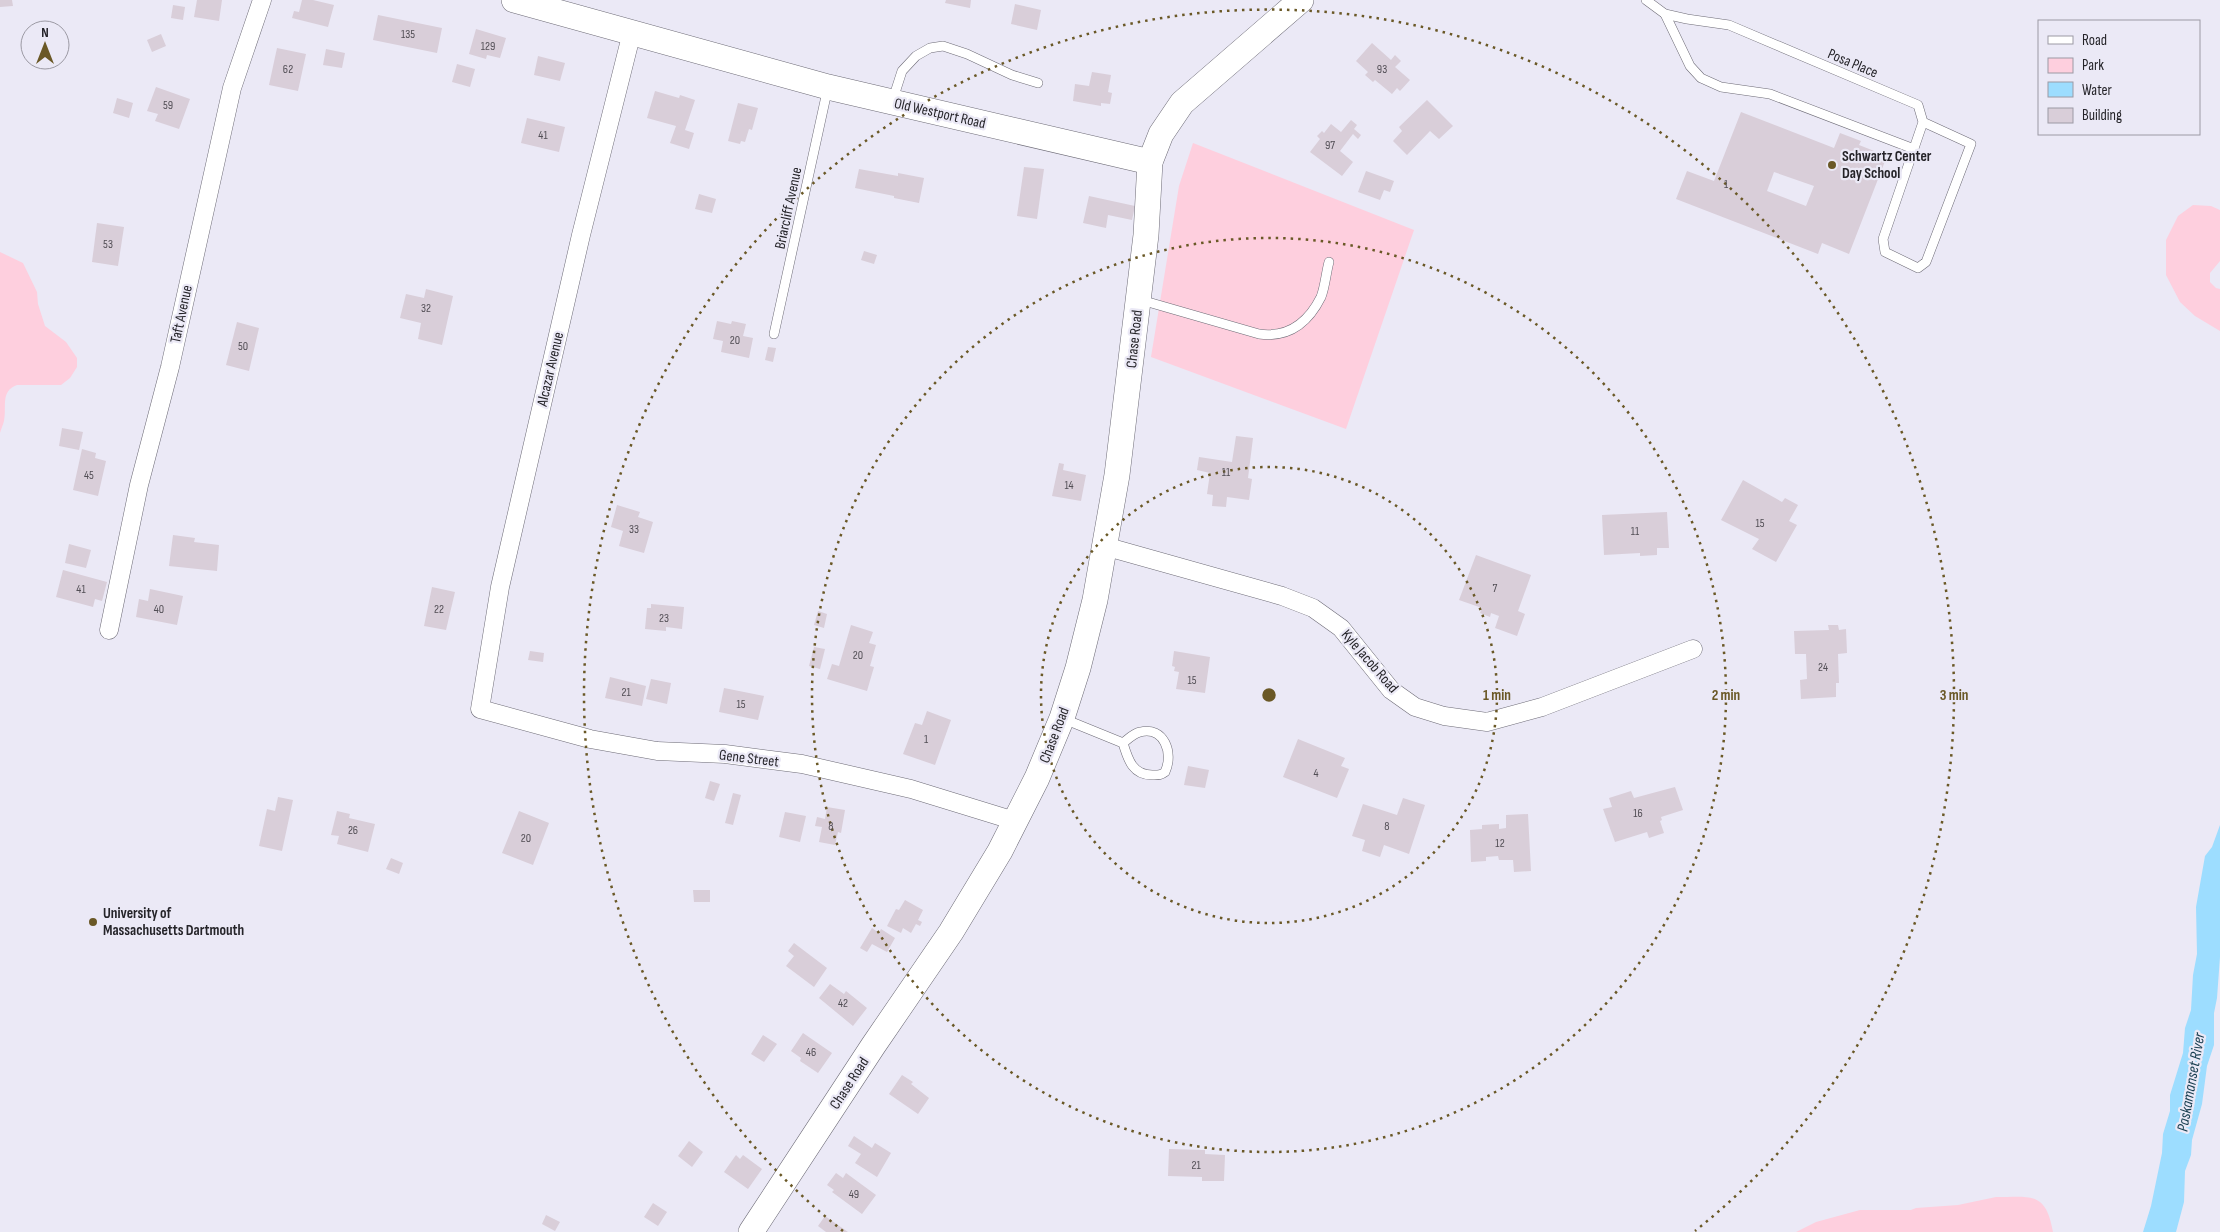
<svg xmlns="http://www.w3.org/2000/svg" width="2220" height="1232" font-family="'Sofia Sans Condensed',sans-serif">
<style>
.green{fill:#fecfde}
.water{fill:#9dddff}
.building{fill:#d9ced9;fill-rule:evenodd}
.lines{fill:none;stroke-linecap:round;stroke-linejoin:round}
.lane-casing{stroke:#6d6b76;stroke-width:10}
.street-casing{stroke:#6d6b76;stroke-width:19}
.secondary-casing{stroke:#6d6b76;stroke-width:26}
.lane{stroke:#fff;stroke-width:9}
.street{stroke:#fff;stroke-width:18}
.secondary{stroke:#fff;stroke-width:25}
.ring{fill:none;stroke:#6a5826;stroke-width:2.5;stroke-dasharray:2.5 5}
.poi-dot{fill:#6a5826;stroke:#ebe9f6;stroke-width:2}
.labels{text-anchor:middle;stroke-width:4.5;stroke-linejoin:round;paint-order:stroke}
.number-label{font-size:12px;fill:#524e55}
.street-label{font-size:15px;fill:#252429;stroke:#ebe9f6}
.poi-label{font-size:15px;font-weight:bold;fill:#252429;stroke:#ebe9f6;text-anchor:start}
.water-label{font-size:16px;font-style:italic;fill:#183d4f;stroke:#ebe9f6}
.centre{fill:#6a5826;stroke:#ebe9f6;stroke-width:2.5}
.ring-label{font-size:15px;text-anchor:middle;font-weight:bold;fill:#6a5826;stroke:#ebe9f6;stroke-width:4.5;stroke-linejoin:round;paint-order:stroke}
</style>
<rect width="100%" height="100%" fill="#ebe9f6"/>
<g class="green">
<polygon points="1193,143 1414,230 1346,429 1151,357 1179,186"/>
<polygon points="2193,205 2211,206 2220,210 2220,261 2210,273 2210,282 2216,288 2220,289 2220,331 2195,316 2180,302 2166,275 2166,240 2178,216"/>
<path d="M0 252 23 263 37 292 38 304 45 326 66 342 77 358V367L70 378 61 385H17C0 391 7 407 4 421 3 425 1 429 0 433Z"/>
<path d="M1996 1197C2031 1197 2046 1191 2053 1232H1796L1816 1222 1860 1210H1911L1916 1208 1958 1205Z"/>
</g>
<polygon class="water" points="2220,825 2220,957 2217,998 2214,1013 2214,1045 2207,1066 2202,1104 2192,1140 2191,1155 2185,1171 2184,1202 2176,1232 2143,1232 2151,1206 2162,1153 2163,1134 2170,1111 2170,1095 2183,1053 2185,1028 2191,1010 2193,975 2197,954 2196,907 2205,856 2212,847"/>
<g class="building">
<polygon points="0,0 12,0 13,6 0,7"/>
<polygon points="197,0 222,0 219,21 194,17"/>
<polygon points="302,0 313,0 334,5 328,27 292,18 294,11 299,12"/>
<polygon points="946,0 971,0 970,8 945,3"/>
<polygon points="1015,4 1041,10 1037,30 1011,24"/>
<polygon points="173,5 185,7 183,20 171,18"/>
<polygon points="378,15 442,28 437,53 373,40"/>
<polygon points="476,29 506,38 500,58 487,55 486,59 469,54"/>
<polygon points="161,34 166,46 152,52 147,40"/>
<polygon points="1372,43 1391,60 1395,55 1401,61 1395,67 1410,80 1400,91 1397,88 1392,94 1375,80 1373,82 1365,75 1368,72 1356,61"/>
<polygon points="277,48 306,54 298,91 269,85"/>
<polygon points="326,49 345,53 342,68 323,65"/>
<polygon points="538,56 565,63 560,81 534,75"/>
<polygon points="457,64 475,69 470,87 452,82"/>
<polygon points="1092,72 1111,75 1108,92 1112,93 1110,104 1101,103 1101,106 1073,101 1075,84 1089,86"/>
<polygon points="156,87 190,99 179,129 155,121 158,114 147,111"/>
<polygon points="655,91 679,98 680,95 695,100 685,130 694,133 689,149 670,143 676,126 647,118"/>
<polygon points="117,98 133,103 129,118 113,113"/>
<polygon points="1427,100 1453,126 1439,139 1430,131 1407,155 1393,141 1402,131 1399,127"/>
<polygon points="738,103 758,108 752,130 749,129 745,142 741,141 740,144 728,141"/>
<path d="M1741 112 1834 148 1840 133 1861 141 1859 145 1887 156 1849 254 1822 243 1818 254 1676 199 1687 171 1714 181ZM1774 172 1814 186 1806 206 1767 191Z"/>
<polygon points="527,118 565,127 559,152 521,143"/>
<polygon points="1351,120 1357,125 1354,129 1361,135 1358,139 1353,134 1340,151 1353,162 1342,176 1310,152 1320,139 1317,136 1322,131 1324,133 1331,124 1341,132"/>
<polygon points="1024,167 1044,169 1037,219 1017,216"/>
<polygon points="859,169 898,176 898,173 924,178 919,203 894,198 894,196 855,188"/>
<polygon points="1366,171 1394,181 1390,192 1384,190 1380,200 1358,192"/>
<polygon points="699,194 716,199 712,213 695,209"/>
<polygon points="1089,196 1135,206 1132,220 1108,215 1106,228 1083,223"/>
<polygon points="97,223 124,227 118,266 92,262"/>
<polygon points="864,251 877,255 874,264 861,260"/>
<polygon points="426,289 453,296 442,345 418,339 421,323 400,318 406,294 424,298"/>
<polygon points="717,321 731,324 732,321 746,324 743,336 753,338 749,358 721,352 723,341 713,339"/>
<polygon points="237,322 259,328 249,371 226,365"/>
<polygon points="768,347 776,348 773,362 765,360"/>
<polygon points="62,428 83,432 79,450 59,446"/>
<polygon points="1236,436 1253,438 1248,478 1252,479 1249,500 1227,497 1226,507 1212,506 1213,495 1207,494 1210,473 1197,470 1199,457 1232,462"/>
<polygon points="82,449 96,453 95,458 106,461 98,496 73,490"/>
<polygon points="1059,463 1064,464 1063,470 1086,475 1081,501 1052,496"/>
<polygon points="1743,480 1782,502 1785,498 1798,505 1789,521 1797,525 1776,562 1752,549 1759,539 1721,520"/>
<polygon points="617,505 640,512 638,517 653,522 644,553 619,546 623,531 611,527"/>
<polygon points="1667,512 1669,548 1657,548 1657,555 1640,556 1640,553 1604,555 1602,515"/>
<polygon points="173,535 195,538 194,542 219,545 217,571 169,566"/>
<polygon points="69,544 91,550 86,568 65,563"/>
<polygon points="1476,555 1531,575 1518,611 1525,614 1517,636 1495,628 1499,616 1491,613 1490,617 1480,613 1482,608 1459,600"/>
<polygon points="63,570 107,582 102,601 95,599 93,607 56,597"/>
<polygon points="432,587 455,592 446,630 424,626"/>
<polygon points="150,589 183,596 177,625 136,617 139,599 148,601"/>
<polygon points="651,604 684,607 682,629 666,627 666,631 645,629 647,608 651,608"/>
<polygon points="818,611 827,614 824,628 814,625"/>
<polygon points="851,625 873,632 869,643 876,645 870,666 874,667 867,691 827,679 832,664 839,666"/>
<polygon points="1828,625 1838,625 1839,630 1846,629 1847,653 1838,654 1839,683 1836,683 1836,697 1801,699 1800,680 1807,679 1806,654 1795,654 1794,631 1829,630"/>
<polygon points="814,647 825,649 820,669 809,666"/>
<polygon points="530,651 544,653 543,662 528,660"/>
<polygon points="1174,651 1210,657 1205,693 1176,689 1179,672 1174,671 1175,667 1172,666"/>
<polygon points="610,677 646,686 642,706 605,698"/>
<polygon points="651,679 671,683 667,704 646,699"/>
<polygon points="724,688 764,696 758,720 719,712"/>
<polygon points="927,711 951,720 935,765 903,754 915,723 922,725"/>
<polygon points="1298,739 1345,758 1341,766 1349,769 1337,798 1283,777"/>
<polygon points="1188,766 1209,770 1205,788 1184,785"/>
<polygon points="710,781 720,784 714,801 705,798"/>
<polygon points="1675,787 1683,810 1661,817 1662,820 1660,821 1664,833 1649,838 1647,832 1615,842 1603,809 1612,807 1609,798 1631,791 1634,798"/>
<polygon points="733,793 741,795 733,825 725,823"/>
<polygon points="278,797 293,800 282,851 259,846 267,809 275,811"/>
<polygon points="1403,798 1425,805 1409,854 1384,845 1380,857 1362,851 1365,840 1352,836 1363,804 1397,815"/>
<polygon points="827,807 845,810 841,833 838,832 835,845 819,842 822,827 815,826 817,817 825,819"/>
<polygon points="337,811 350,814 349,818 375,824 368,852 337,844 339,836 331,835"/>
<polygon points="519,811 549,823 533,865 502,853"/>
<polygon points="785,812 806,816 800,842 779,837"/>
<polygon points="1528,814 1531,871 1514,872 1513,860 1499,860 1498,856 1486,857 1486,861 1471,862 1470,830 1482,829 1482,825 1499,824 1499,829 1506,828 1506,815"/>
<polygon points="391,858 403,863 399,874 386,869"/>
<polygon points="693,890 710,890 710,902 694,902"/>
<polygon points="905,900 923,910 918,920 922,922 920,926 916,924 911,933 903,928 901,933 887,926 896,909 899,910"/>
<polygon points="872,928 879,933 881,929 895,938 887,952 872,944 867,952 860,948"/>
<polygon points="794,943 827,968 814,987 786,966 794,956 788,951"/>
<polygon points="830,984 844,994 846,991 867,1008 853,1026 819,998"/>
<polygon points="803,1033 832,1053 818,1073 800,1061 801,1058 791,1051"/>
<polygon points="763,1035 777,1044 764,1062 751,1054"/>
<polygon points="902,1075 913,1082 911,1084 929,1098 918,1114 889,1094"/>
<polygon points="854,1136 872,1148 875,1143 891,1153 877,1177 855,1163 861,1154 848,1146"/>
<polygon points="689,1141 703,1152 692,1167 678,1156"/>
<polygon points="1169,1149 1205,1150 1205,1154 1225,1155 1224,1181 1202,1181 1202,1177 1168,1176"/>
<polygon points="736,1155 740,1159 743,1155 762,1169 748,1189 724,1172"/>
<polygon points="836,1173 843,1178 846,1173 876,1195 862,1214 832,1192 834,1190 827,1185"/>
<polygon points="653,1203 667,1212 658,1226 644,1217"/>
<polygon points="546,1215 560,1222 555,1231 542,1224"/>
<polygon points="825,1216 848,1232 826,1232 818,1226"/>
</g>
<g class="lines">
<defs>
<g id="lane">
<polyline points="1646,0 1665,14 1687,19 1729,25 1918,105 1923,122 1883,239 1885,252 1918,268 1926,262 1971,144 1923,122"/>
<polyline points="1665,14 1690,66 1701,78 1721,87 1770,94 1914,149"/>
<polyline points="893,99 902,71 916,56 930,48 943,46 967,54 1012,75 1038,83"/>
<path d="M1141 300 1259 334C1288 338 1308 323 1321 297 1325 287 1326 273 1329 262"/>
<polyline points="774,334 828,87"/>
<path d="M1064 719 1123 743C1128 760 1133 776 1154 775 1159 775 1161 775 1165 772 1174 753 1164 726 1140 732 1134 733 1128 739 1123 743"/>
</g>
<g id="street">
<polyline points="632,32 581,235 500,587 480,709 590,739 657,751 725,754 802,764 911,789 1015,821"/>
<polyline points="1104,546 1282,596 1313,608 1341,628 1391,690 1415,707 1444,716 1487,722 1542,707 1693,649"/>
<polyline points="109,630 139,485 170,367 232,88 262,0"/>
</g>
<g id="secondary">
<polyline points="514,0 828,87 1150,162"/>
<polyline points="751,1232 873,1046 951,932 1000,851 1037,778 1062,718 1078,668 1095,600 1117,475 1146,235 1150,162 1161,134 1182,103 1301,0"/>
</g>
</defs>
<use href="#lane" class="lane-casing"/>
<use href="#street" class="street-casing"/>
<use href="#secondary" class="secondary-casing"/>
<use href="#lane" class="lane"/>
<use href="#street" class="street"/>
<use href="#secondary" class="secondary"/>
</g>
<g class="ring">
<circle cx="1269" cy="695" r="228"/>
<circle cx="1269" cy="695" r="457"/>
<path d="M843 1231A685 685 0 1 1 1695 1231"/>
</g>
<g class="poi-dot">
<circle cx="1832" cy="165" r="5"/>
<circle cx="93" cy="922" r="5"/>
</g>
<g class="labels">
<g class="number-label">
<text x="408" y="38">135</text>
<text x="488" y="50">129</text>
<text x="288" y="73">62</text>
<text x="1382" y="73">93</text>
<text x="168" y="109">59</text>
<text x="543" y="139">41</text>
<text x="1330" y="149">97</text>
<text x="1726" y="188">1</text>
<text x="108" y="248">53</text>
<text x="426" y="312">32</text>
<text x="735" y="344">20</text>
<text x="243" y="350">50</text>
<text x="1226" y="476">11</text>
<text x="89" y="479">45</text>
<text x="1069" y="489">14</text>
<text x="1760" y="527">15</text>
<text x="634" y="533">33</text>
<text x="1635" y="535">11</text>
<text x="1495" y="592">7</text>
<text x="81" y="593">41</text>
<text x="159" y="613">40</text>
<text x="439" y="613">22</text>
<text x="664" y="622">23</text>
<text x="858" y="659">20</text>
<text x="1823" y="671">24</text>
<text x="1192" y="684">15</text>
<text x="626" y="696">21</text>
<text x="741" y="708">15</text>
<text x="926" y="743">1</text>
<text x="1316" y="777">4</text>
<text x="1638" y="817">16</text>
<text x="831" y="830">8</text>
<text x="1387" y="830">8</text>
<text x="353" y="834">26</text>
<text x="526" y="842">20</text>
<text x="1500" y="847">12</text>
<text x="843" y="1007">42</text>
<text x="811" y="1056">46</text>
<text x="1196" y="1169">21</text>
<text x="854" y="1198">49</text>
</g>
<g class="street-label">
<text transform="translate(1853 63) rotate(23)" y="5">Posa Place</text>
<text transform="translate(940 113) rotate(13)" y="5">Old Westport Road</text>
<text transform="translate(788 208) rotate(-78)" y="5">Briarcliff Avenue</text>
<text transform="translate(181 314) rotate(-78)" y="5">Taft Avenue</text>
<text transform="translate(1134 339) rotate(-84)" y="5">Chase Road</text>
<text transform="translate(550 369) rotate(-77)" y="5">Alcazar Avenue</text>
<text transform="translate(1370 661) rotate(49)" y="5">Kyle Jacob Road</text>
<text transform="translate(1054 735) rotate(-69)" y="5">Chase Road</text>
<text transform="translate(749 758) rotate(7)" y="5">Gene Street</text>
<text transform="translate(849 1083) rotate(-57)" y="5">Chase Road</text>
</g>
<g class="poi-label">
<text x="1842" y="161">Schwartz Center<tspan x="1842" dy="17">Day School</tspan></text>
<text x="103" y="918">University of<tspan x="103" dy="17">Massachusetts Dartmouth</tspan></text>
</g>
<g class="water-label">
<text transform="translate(2190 1082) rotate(-80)" y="6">Paskamanset River</text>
</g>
</g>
<circle cx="1269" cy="695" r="8" class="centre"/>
<g class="ring-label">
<text x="1497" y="700">1 min</text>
<text x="1726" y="700">2 min</text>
<text x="1954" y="700">3 min</text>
</g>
<rect x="2038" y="20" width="162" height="115" fill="#ebe9f6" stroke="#9c9aa4"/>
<rect x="2048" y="36" width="25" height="8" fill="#ffffff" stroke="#9c9aa4"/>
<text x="2082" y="45" font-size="15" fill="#252429">Road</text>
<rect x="2048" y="58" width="25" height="15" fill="#fecfde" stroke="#9c9aa4"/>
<text x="2082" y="70" font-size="15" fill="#252429">Park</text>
<rect x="2048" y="82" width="25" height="15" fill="#9dddff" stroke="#9c9aa4"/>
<text x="2082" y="95" font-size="15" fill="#252429">Water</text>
<rect x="2048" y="108" width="25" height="15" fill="#d9ced9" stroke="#9c9aa4"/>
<text x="2082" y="120" font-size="15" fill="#252429">Building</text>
<g transform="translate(45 45)"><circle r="24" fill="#ebe9f6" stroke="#9c9aa4"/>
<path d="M0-4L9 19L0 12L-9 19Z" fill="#6a5826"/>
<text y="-8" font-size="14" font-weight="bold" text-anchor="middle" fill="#252429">N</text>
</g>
</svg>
